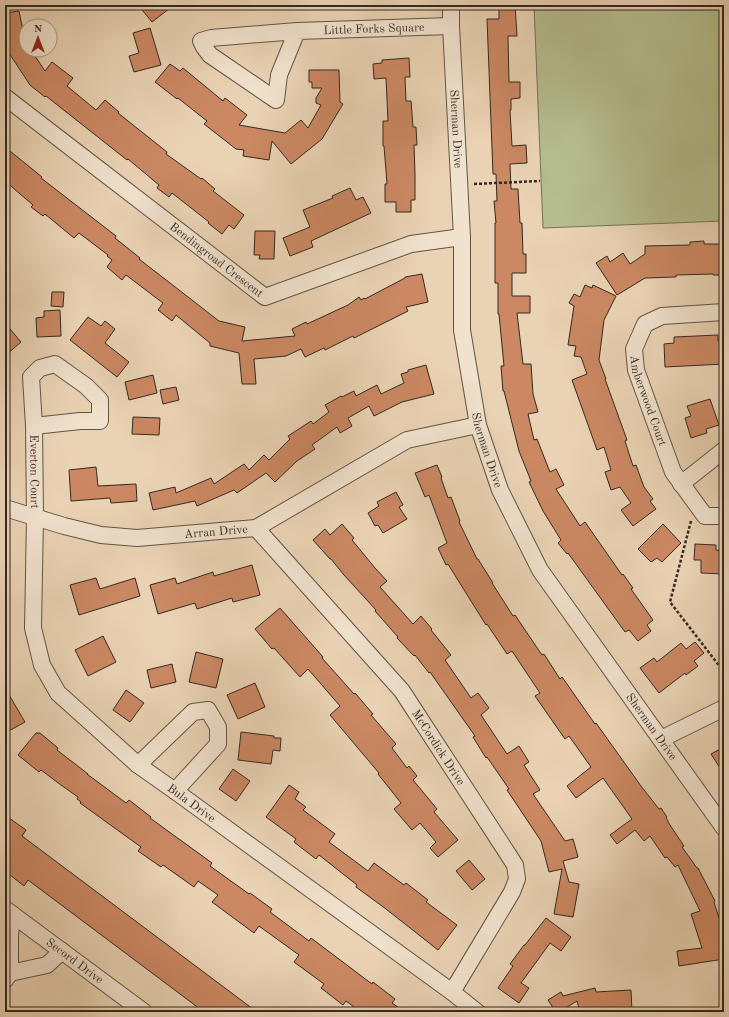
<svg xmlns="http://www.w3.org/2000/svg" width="729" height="1017" font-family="'Old Standard TT',serif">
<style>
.green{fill:#b5bd8f;stroke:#747358}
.building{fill:#cb8863;stroke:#332920}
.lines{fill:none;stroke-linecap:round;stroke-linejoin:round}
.minor-casing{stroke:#615445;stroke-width:18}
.path{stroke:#332920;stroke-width:2.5;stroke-dasharray:3 2;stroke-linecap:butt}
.minor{stroke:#f1e2ce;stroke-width:16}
.labels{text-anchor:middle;stroke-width:3;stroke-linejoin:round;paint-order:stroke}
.street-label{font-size:12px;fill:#332920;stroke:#f1e2ce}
</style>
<rect width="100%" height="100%" fill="#ead3b4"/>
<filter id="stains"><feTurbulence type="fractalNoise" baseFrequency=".005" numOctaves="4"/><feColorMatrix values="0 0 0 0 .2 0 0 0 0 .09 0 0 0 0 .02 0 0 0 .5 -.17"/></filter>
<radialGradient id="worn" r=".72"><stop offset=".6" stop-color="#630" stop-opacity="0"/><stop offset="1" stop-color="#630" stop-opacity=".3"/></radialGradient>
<polygon class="green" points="534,5 724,5 724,221 543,228"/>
<g class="building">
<polygon points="138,5 174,5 152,22"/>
<polygon points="499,5 515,5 517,36 508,36 509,82 520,82 520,98 511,99 511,110 510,110 512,146 526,145 527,163 510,164 511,189 518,189 520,223 522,223 523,254 526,254 526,273 512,273 512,296 530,296 530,313 517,313 523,364 531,364 533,394 538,412 528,414 534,440 537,439 550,472 556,469 564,485 556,489 580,526 585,522 622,575 623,574 633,588 631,589 653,620 647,625 651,631 638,641 629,630 625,632 568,553 567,554 558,543 561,540 543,511 529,482 531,481 519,451 504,391 503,391 501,366 504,366 499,314 498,314 498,283 495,283 495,223 496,223 494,201 497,201 496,174 493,174 487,19 499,19"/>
<polygon points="19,11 25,40 26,42 26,50 31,50 45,71 52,62 73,78 67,86 96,110 105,100 119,112 118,113 167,152 166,154 201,179 202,178 215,189 213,191 244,215 234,229 229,225 222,234 208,223 209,222 172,193 169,197 157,188 159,185 128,159 127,160 46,96 45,97 30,85 5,47 5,13"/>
<polygon points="150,28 161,65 134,72 129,56 139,53 133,33"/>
<polygon points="409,58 410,77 405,77 406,101 411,101 413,127 416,127 417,145 414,145 415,174 415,200 411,200 411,212 396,212 396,202 385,202 385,184 387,184 384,146 383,146 383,121 388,121 386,78 374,79 373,64 382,63 382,60"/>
<polygon points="170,64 180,71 183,68 223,101 225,98 247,115 239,125 285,133 301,120 308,128 321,105 316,103 316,98 322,88 312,88 312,82 309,82 309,70 339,70 340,102 343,104 322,139 291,164 272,141 269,160 243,156 244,150 236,149 204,124 207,121 178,98 177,99 155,82"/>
<polygon points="5,147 42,177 41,178 116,236 115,238 140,258 139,259 219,321 245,327 242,341 295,336 292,329 306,322 307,324 348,305 359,297 361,300 364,298 365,299 405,278 405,277 422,274 428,302 406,307 408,311 354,338 353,336 325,350 324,348 305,357 301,349 286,356 254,359 256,384 242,384 239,353 210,346 210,343 176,315 172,321 158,310 163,303 126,275 122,280 107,267 112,260 107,256 108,255 79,233 74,238 45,214 43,216 31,207 33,205 5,181"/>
<polygon points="350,188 356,200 363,197 371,213 311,241 313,247 290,256 283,238 310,227 303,210 333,198 332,196"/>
<polygon points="255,231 275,231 274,259 259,259 260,255 254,255"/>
<polygon points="704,241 704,244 724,244 724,275 713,275 713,274 676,275 676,277 645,278 617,295 596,263 607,256 610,262 623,253 630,264 645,254 645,246 690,245 690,242"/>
<polygon points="585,285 592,288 593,285 616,296 604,320 599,360 606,379 605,379 627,440 625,441 633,466 636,465 644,487 653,499 650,501 656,509 633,526 621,510 631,503 620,487 611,490 605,472 611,470 604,447 597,450 572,380 587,374 581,357 574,356 576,346 568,345 574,306 569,303 574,294 580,297"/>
<polygon points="52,292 64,292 63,307 51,306"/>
<polygon points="60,310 61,336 37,337 36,318 44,317 44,311"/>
<polygon points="88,317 101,326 105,321 115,329 105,343 129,362 117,377 70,340"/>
<polygon points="5,323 21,342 5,356"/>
<polygon points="718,335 718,341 724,341 724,364 665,367 664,344 674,343 674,337"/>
<polygon points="426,365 434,394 402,402 374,416 369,406 348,418 352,426 340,433 337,427 312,445 315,449 297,461 275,482 266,473 237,493 234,490 197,506 195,501 153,510 149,493 175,487 176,493 211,478 214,484 244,464 249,470 264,455 269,460 290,439 288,436 311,421 313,424 329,412 325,405 341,396 342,397 354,391 356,396 377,385 381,394 404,383 401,374 408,372 408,370"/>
<polygon points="153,375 157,393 129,400 125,382"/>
<polygon points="176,387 179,400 163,404 160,390"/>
<polygon points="710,399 719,425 706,429 707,433 691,438 685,418 691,416 687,406"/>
<polygon points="133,417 160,418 159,435 132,434"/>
<polygon points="437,465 442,477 441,478 448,498 451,497 460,521 459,522 477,559 478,559 493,583 492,583 513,616 515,615 540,652 542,655 544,654 560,679 562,677 595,724 596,723 641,786 659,809 661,808 667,817 666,818 668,821 668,822 684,846 682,847 697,868 698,868 715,901 714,902 724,934 724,959 679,966 677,951 702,948 691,914 700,911 678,865 675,867 667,857 665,858 650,836 644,841 635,830 617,844 610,835 632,819 603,778 576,798 567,786 591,767 569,736 565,739 535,696 540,693 512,651 507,654 487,624 486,625 451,569 448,564 446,565 438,548 447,543 429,495 425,497 415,473"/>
<polygon points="96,467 98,486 136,484 137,501 111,503 110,498 71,501 69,470"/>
<polygon points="396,492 403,505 399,507 407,519 383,533 378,525 375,526 368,513 379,506 377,502"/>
<polygon points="342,524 354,538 352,540 375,568 387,581 380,587 413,624 421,616 432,629 431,630 451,655 445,660 471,698 478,693 489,708 481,715 507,754 519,746 529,762 524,765 540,790 533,794 565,841 573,839 578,857 563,861 569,882 579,884 573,917 554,914 562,869 549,872 541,841 507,790 509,789 487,757 486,758 473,737 475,736 430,672 429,673 415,655 414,656 397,638 398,637 375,611 376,610 344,575 331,559 330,559 313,540 325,529 330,535"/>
<polygon points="663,524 681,543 662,562 657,558 651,562 638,549"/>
<polygon points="695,544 716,545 716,550 724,551 724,574 701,573 701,560 694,560"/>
<polygon points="252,565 260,595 233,602 232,598 197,609 195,603 158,614 150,585 175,578 177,584 213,572 214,576"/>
<polygon points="96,578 100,589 135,578 140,596 79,615 70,585"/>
<polygon points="280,608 323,657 322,658 354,694 355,693 373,714 371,715 396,744 392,748 407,768 409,766 417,776 413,780 437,809 434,812 458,840 438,857 430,848 436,842 420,823 412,830 394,809 401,803 378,774 379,773 330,715 340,706 308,669 300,677 274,648 272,649 255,629"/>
<polygon points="103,636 116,662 88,676 75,650"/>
<polygon points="695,642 704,653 694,661 698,666 686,675 685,673 659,693 640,668 654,658 657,662 681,643 686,649"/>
<polygon points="196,652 223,659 216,688 189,682"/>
<polygon points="172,664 176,682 151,688 147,670"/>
<polygon points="255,683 265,707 238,719 227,695"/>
<polygon points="5,688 25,722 5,733"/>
<polygon points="126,690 144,703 130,722 113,710"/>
<polygon points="241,732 274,736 274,738 281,738 280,751 273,750 271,764 238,760"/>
<polygon points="36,733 40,733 58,748 57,750 88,774 87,774 126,803 129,800 151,817 150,818 212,863 210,866 249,894 250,893 272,909 270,912 309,941 311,938 372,984 373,982 395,999 392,1003 405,1012 361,1012 346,1001 343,1005 321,988 324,984 294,962 299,955 259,926 254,933 212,902 218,895 198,881 194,887 163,865 161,867 138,851 141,847 80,803 81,802 77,799 78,797 61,785 41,770 39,772 18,755"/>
<polygon points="724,747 724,774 711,754"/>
<polygon points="233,769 250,781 236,801 219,789"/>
<polygon points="289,785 299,792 295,799 306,807 303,810 335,834 329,842 368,871 374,863 404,885 406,883 428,900 426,902 457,925 438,950 386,909 356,887 357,885 319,855 316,859 294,842 296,839 266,817"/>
<polygon points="5,815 26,830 22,836 257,1012 204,1012 28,880 24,886 5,871"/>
<polygon points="469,860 485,879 472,890 456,871"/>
<polygon points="546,918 571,937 561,951 550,943 521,983 529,988 519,1003 498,988 513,966 510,964 524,945 525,945"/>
<polygon points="595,988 596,992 631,990 632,1012 580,1012 577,1001 559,1012 556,1012 548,1000 561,992 563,996"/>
</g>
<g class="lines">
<defs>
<g id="minor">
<path id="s1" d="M451 5V26L462 237V330L478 425 500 490 540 570 724 828"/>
<path id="s2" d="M297 31 279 75 276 100 210 55 204 47 201 41 211 38 297 31 451 26"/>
<path id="s3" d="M5 97 265 297 411 244 462 237"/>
<path id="s4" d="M724 312 662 316 645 324 634 349 636 370 673 472 705 516H724"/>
<path id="s5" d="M34 426 31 377 40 368 55 364 86 386 100 400V421H80L34 426 35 517 33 628 42 665 58 693 138 765 175 791 452 992 477 1012"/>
<polyline points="681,484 724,450"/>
<path id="s6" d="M5 508 64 526 101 535 137 538 256 528 407 440 478 425"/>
<path id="s7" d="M256 528 402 691 515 865 517 879 512 892 452 992"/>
<polyline points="661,739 724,708"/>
<polyline points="138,765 193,712 208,710 218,727 218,744 175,791"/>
<path id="s8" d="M5 909 144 1012"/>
<polyline points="10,973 47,965 62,951"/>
<polyline points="5,980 10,973 10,937 12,914"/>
</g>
</defs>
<use href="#minor" class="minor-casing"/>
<g class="path">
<polyline points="474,184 540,181"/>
<polyline points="691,521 670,602 724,672"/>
</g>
<use href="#minor" class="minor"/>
</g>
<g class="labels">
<g class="street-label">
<text dy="4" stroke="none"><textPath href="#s2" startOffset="343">Little Forks Square</textPath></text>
<text dy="4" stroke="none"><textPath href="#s1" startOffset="124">Sherman Drive</textPath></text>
<text dy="4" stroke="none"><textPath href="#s3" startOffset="267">Bendingroad Crescent</textPath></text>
<text dy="4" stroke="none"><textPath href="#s4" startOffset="162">Amberwood Court</textPath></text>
<text dy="4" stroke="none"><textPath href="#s1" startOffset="448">Sherman Drive</textPath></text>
<text dy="4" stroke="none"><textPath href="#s5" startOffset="268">Everton Court</textPath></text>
<text dy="4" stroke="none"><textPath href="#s6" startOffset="215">Arran Drive</textPath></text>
<text dy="4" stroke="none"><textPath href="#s1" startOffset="772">Sherman Drive</textPath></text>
<text dy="4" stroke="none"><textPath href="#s7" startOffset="286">McCordick Drive</textPath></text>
<text dy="4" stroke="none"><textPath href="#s5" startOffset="668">Bula Drive</textPath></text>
<text dy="4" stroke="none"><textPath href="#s8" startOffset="87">Secord Drive</textPath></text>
</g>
</g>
<rect width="729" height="1017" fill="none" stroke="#ead3b4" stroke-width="20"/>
<rect x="6" y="6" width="717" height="1005" fill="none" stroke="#332920" stroke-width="2"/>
<rect x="10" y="10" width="709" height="997" fill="none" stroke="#332920"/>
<g transform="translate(38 38)"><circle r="19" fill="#f1e2ce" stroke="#a59888"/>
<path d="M0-3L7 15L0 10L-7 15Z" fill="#8f2418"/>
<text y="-6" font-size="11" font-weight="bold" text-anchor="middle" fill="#332920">N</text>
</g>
<rect width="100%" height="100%" filter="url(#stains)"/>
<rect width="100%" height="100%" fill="url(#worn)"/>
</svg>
